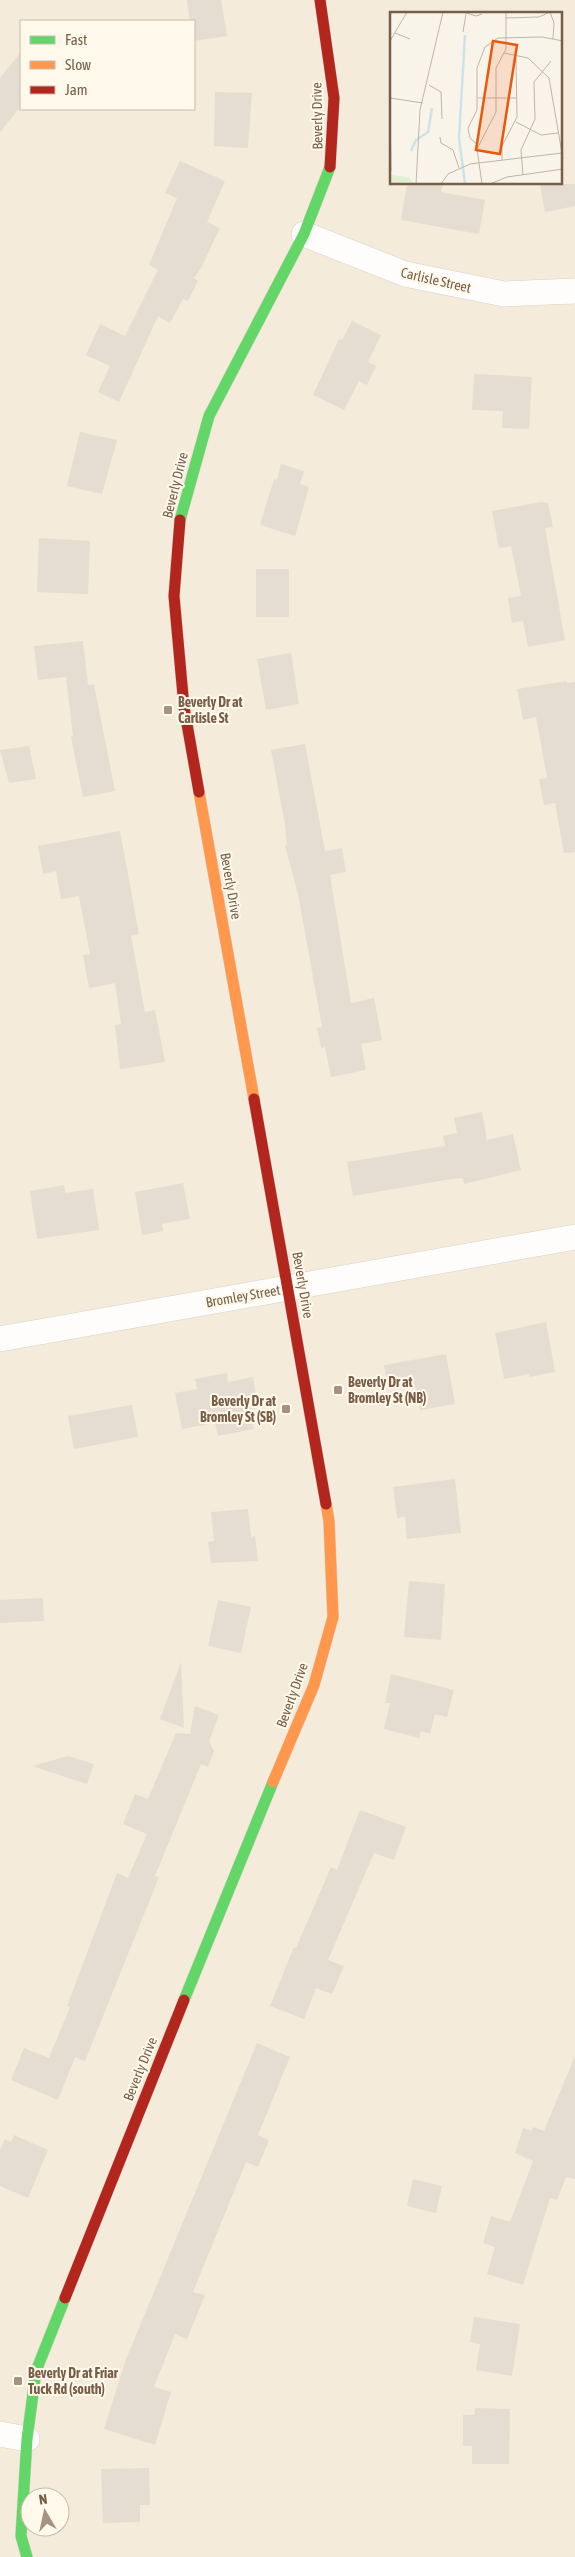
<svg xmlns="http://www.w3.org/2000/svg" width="575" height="2557" font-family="'Asap Condensed',sans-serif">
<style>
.residential{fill:#f4ebda;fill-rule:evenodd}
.building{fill:#e5ddd1}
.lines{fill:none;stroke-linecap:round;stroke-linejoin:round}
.street-casing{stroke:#d7d1c8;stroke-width:26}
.fast-casing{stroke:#d8d1c8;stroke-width:12}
.slow-casing{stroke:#d8d1c8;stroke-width:12}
.jam-casing{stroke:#d8d1c8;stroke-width:12}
.street{stroke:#fefdfc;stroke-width:25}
.fast{stroke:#63d668;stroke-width:11}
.slow{stroke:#ff974d;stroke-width:11}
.jam{stroke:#b3261e;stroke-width:11}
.poi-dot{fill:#a59280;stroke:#fff9ec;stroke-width:2}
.labels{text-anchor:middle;stroke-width:4;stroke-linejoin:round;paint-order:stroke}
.street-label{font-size:14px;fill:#795e47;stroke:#fff9ec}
.poi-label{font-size:14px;font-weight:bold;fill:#795e47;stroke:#fff9ec;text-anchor:start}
.inset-river{fill:none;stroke:#cae4e9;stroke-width:2.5}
.inset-road{fill:none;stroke:#c1b4a4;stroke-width:1}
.view{fill:#e8590c;fill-opacity:0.15;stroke:#e8590c;stroke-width:2.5}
.inset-edge{fill:none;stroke:#795e47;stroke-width:2.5}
</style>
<rect width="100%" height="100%" fill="#f8f4ea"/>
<path class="residential" d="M0 0H575V2557H0ZM391 14H561V184H391ZM21 21H194V109H21ZM30 2497H60V2527H30Z"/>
<g class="building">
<polygon points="187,0 221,0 227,36 194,41 194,21 190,21"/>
<polygon points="21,52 21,106 0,132 0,78"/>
<polygon points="215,92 252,93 248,148 214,146"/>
<polygon points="180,161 225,181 207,222 220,228 201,268 194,278 198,281 188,301 183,299 170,323 158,316 119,402 98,392 110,366 86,355 100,324 125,336 158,270 149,265 177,198 165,193"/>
<polygon points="407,184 443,184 441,192 485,200 479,234 401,220"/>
<polygon points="540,184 575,184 575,206 545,212"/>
<polygon points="352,321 381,335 368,362 376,366 367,385 359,381 344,410 313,395 339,339 342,340"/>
<polygon points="474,374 532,377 529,429 502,428 503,411 472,410"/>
<polygon points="80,432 117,440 102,494 67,486"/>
<polygon points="281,464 304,471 300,484 309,487 295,536 260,525 274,479 277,480"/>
<polygon points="541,502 548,503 553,527 545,528 565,640 528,647 523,621 512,623 508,598 521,596 511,546 499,548 492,511"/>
<polygon points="39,538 90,541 88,594 37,592"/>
<rect x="256" y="569" width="33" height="48"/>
<polygon points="83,641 88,685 94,684 115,791 83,797 71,737 73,736 66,677 38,680 34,646"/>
<polygon points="291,653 299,704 266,710 257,659"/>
<polygon points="567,681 567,683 575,682 575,852 564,853 555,803 544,805 539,779 547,778 536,717 523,720 517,689"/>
<polygon points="305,744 325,851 342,848 346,872 330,875 351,1003 374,998 382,1040 361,1044 366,1070 331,1077 325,1047 321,1048 317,1028 322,1027 298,894 285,846 287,845 285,824 271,750"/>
<polygon points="29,746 36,779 9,783 0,750"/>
<polygon points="120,831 139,934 131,936 145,1012 155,1010 165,1062 120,1069 115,1025 121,1024 115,983 89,988 83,955 90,954 79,896 61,899 56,871 43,874 38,846"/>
<polygon points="482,1112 487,1140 513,1134 521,1170 464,1184 463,1178 451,1179 353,1196 347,1162 445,1146 443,1136 457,1133 454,1118"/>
<polygon points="183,1183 190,1219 162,1224 163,1231 142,1235 135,1192"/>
<polygon points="64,1185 65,1193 93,1189 99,1230 37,1239 30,1191"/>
<polygon points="546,1322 555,1372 529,1377 529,1374 504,1379 495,1333"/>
<polygon points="446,1354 455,1404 420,1410 415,1385 388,1389 384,1365"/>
<polygon points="227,1373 228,1382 253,1377 258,1408 250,1409 254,1429 218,1436 215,1423 182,1429 175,1393 197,1389 195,1379"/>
<polygon points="132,1405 138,1437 74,1449 68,1416"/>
<polygon points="455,1479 461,1533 407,1539 405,1517 397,1518 393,1487"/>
<polygon points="248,1509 251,1537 255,1536 258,1561 211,1563 208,1542 214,1541 211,1512"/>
<polygon points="409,1581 445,1584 441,1640 404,1637"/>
<polygon points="43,1598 44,1621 0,1623 0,1600"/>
<polygon points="218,1600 251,1607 241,1653 208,1646"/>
<polygon points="181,1662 184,1728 160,1719"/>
<polygon points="391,1674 454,1690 447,1717 435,1714 430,1734 421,1731 419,1738 384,1729 390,1703 385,1703"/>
<polygon points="195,1706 219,1715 209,1741 214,1751 208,1767 201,1764 155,1876 159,1877 85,2061 75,2057 58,2100 11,2080 24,2048 49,2058 70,2007 67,2006 117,1873 128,1878 147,1834 123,1824 135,1794 148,1799 176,1733 190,1734"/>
<polygon points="68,1756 94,1764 87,1784 32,1766"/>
<polygon points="360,1810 406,1827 394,1860 374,1853 328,1960 344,1966 332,1994 316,1988 304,2019 270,2006 294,1947 296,1948 331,1867 337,1870"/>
<polygon points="257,2043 290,2057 258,2135 269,2140 258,2167 246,2162 193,2292 205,2295 187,2339 175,2334 154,2387 171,2392 155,2445 104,2429 125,2362"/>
<polygon points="575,2056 575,2179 566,2177 557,2200 550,2198 523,2285 487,2274 495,2247 483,2243 491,2216 510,2222 533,2161 515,2153 523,2128 532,2131 533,2127 544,2131"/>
<polygon points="14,2135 48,2150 28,2198 0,2186 0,2150 5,2139 11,2142"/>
<polygon points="413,2179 442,2186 436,2213 407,2206"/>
<polygon points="474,2317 520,2324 512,2376 476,2370 480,2344 470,2342"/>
<polygon points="475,2408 510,2409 509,2464 472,2464 472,2446 463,2446 463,2415 474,2415"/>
<polygon points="149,2468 150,2505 140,2505 140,2522 103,2523 101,2469"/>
</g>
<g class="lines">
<defs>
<g id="street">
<polyline points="304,234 405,274 504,294 575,291"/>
<polyline points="0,1339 575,1237"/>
<polyline points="0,2434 27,2439"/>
</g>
<g id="fast">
<polyline points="180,520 209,416 304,234 330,167"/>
<polyline points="184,2000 273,1782"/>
<polyline points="27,2557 21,2536 27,2439 36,2371 65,2298"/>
</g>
<g id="slow">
<polyline points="199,792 254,1099"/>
<polyline points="273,1782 314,1685 333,1617 329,1521 326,1504"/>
</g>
<g id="jam">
<polyline points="320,0 334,98 330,167"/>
<polyline points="180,520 174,596 184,707 199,792"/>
<polyline points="254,1099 326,1504"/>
<polyline points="65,2298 184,2000"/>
</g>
</defs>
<use href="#street" class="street-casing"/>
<use href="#fast" class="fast-casing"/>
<use href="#slow" class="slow-casing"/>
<use href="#jam" class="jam-casing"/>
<use href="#street" class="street"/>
<use href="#fast" class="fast"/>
<use href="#slow" class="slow"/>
<use href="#jam" class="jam"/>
</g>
<g class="poi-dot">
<rect x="163" y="705" width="10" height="10" rx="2.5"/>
<rect x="333" y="1385" width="10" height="10" rx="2.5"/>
<rect x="281" y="1404" width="10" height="10" rx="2.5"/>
<rect x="13" y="2376" width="10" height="10" rx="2.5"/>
</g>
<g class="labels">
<g class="street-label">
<text transform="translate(317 116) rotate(-91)" y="5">Beverly Drive</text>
<text transform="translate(436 280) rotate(13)" y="5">Carlisle Street</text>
<text transform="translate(175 485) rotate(-76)" y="5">Beverly Drive</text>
<text transform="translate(231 886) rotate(80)" y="5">Beverly Drive</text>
<text transform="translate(303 1285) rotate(80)" y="5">Beverly Drive</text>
<text transform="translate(243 1296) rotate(-10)" y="5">Bromley Street</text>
<text transform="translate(292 1695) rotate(-70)" y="5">Beverly Drive</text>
<text transform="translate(140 2069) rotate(-68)" y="5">Beverly Drive</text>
</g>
<g class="poi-label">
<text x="178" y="707">Beverly Dr at<tspan x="178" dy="16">Carlisle St</tspan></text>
<text x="348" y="1387">Beverly Dr at<tspan x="348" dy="16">Bromley St (NB)</tspan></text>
<text x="276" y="1406" text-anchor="end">Beverly Dr at<tspan x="276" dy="16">Bromley St (SB)</tspan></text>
<text x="28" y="2378">Beverly Dr at Friar<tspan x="28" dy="16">Tuck Rd (south)</tspan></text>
</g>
</g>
<g transform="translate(390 12)">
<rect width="172" height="172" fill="#f8f4ea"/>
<path d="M0 163 18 165 25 172H0Z" fill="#e1f0d3"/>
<path class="inset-river" d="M21 139 26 128 38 120 42 96M75 172 69 126 75 23"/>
<path class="inset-road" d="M73 0 86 4 92 2M160 0 164 11 163 27M116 6 149 5 160 0M73 20 76 2M5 21 20 27M0 29 17 0M114 41 138 46 159 66 173 147M39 73 51 80 52 107M0 86 33 91M88 86H126M0 98 1 159M126 110 151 123 168 121M50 125 51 131 63 138 69 156M88 133 80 126 78 116 87 98V56L95 35 108 26 152 25 173 29M112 148V134L127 105 126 46M133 163 131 138 145 107 144 70 161 49M26 172 30 98 53 0M51 172 58 162 80 152 172 141M92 172 87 137 106 100V56L116 37V0M100 172 117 165 173 157"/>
<path class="view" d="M103 29 127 33 110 142 86 138Z"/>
<rect width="172" height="172" class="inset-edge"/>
</g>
<rect x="20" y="20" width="175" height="90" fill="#fff9ec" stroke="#c9bbaa"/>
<rect x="30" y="36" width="25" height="8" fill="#63d668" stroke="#c9bbaa"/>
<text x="65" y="45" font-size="15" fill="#795e47">Fast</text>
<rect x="30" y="61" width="25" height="8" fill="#ff974d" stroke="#c9bbaa"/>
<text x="65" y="70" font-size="15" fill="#795e47">Slow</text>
<rect x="30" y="86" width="25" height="8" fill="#b3261e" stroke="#c9bbaa"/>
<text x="65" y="95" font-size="15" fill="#795e47">Jam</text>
<g transform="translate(45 2512) rotate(351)"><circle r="24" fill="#fff9ec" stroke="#c9bbaa"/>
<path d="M0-4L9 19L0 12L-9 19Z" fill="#a59280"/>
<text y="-8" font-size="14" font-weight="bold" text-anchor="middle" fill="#795e47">N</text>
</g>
</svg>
